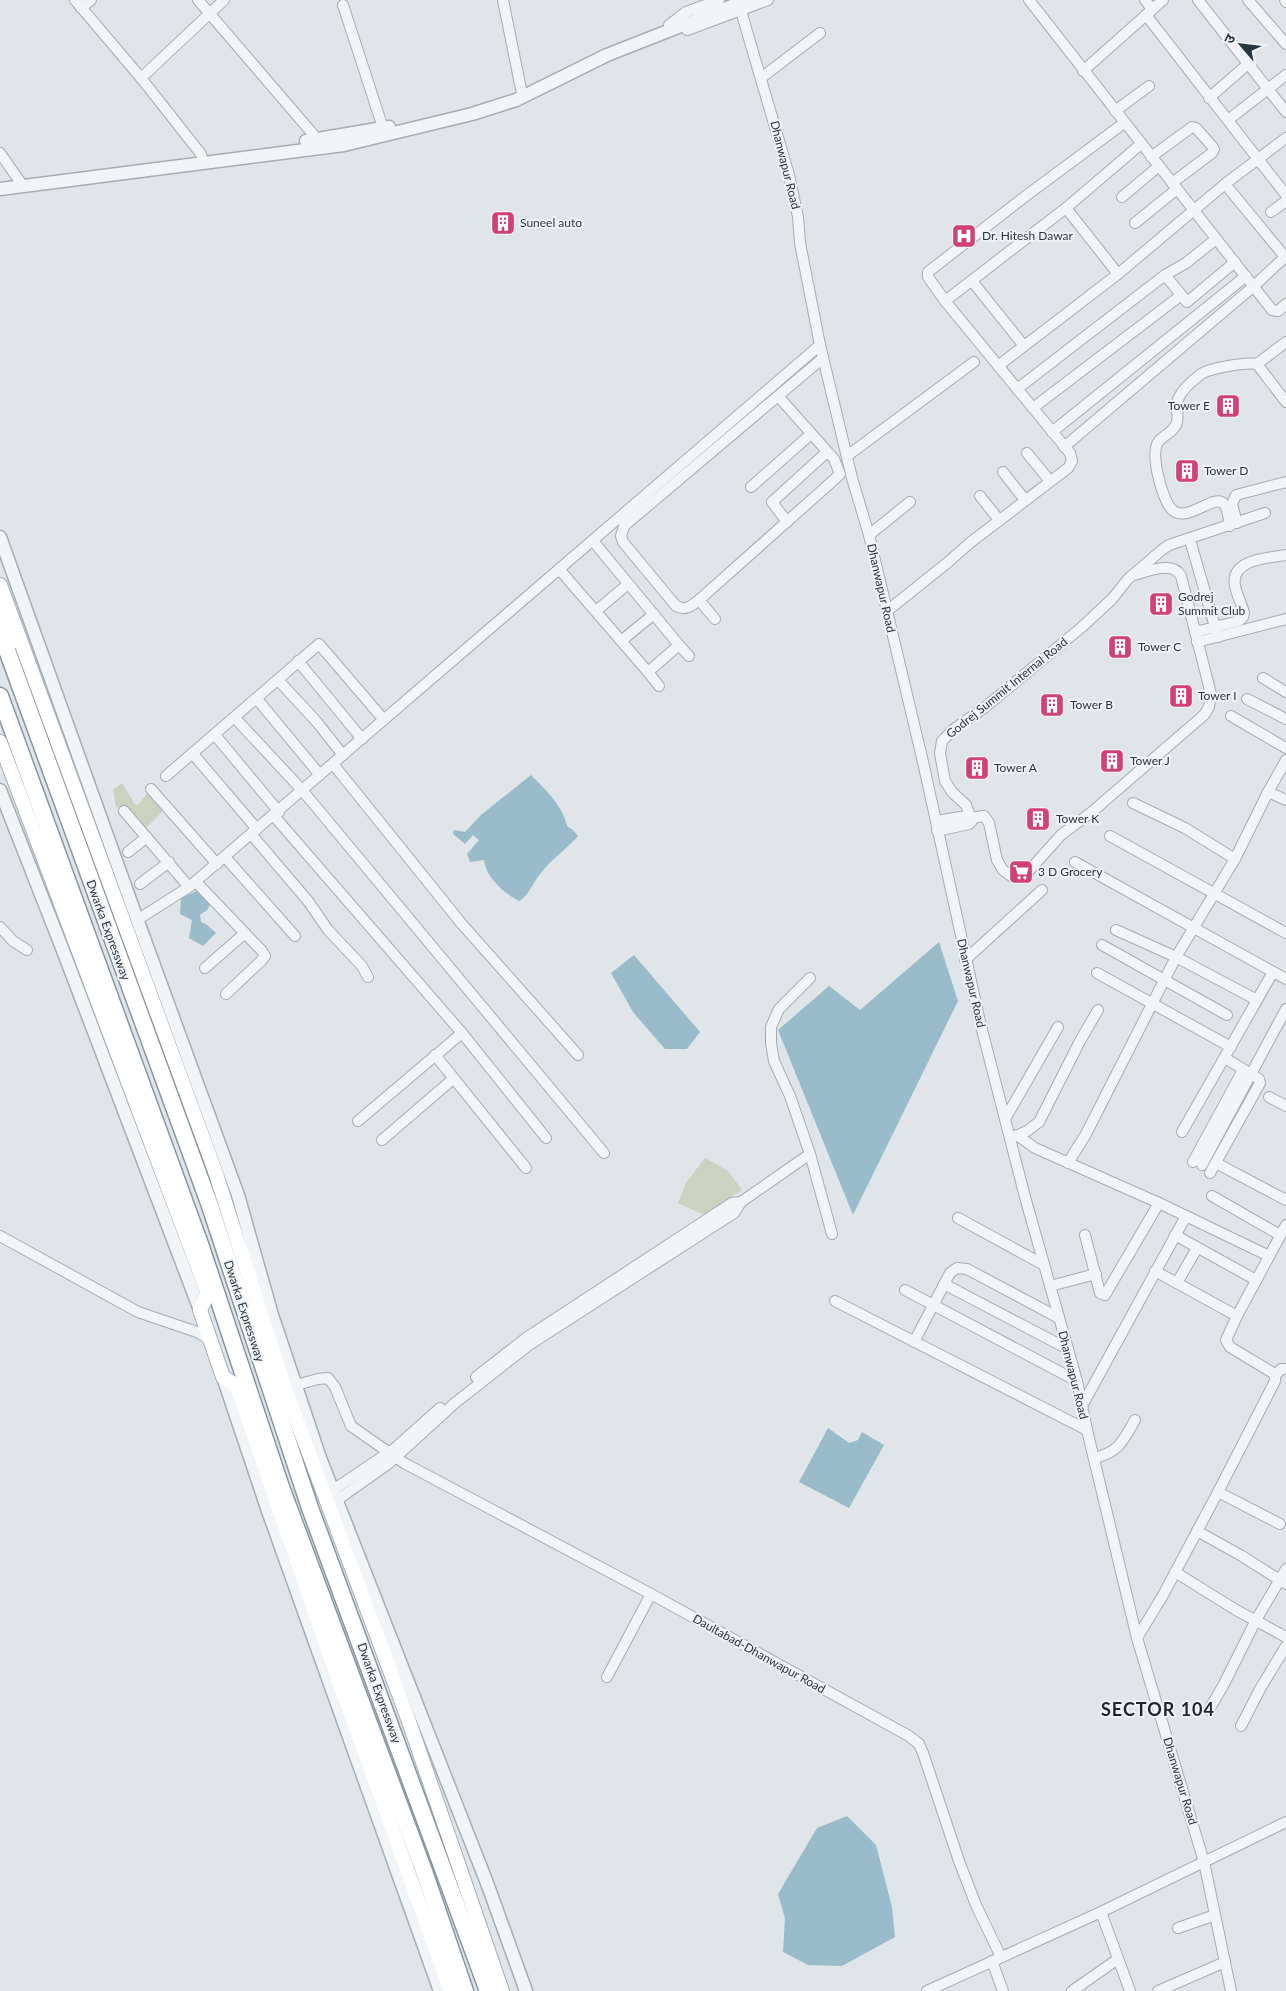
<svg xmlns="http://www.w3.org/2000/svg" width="1286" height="1991" font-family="Lato,'Noto Sans Devanagari',sans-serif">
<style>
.green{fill:#c9d3c0}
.water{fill:#9abbc9}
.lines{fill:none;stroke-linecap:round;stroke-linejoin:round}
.minor-casing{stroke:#a4adb3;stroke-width:12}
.tertiary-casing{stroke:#a4adb3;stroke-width:15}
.secondary-casing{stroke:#a4adb3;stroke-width:16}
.trunk-casing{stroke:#8696a0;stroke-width:19}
.minor{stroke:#f2f5f7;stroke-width:10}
.tertiary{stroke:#f2f5f7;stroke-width:12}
.secondary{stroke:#fff;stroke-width:14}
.trunk{stroke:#fff;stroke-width:16}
.labels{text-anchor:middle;stroke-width:4;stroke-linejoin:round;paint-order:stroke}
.street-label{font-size:12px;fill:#283640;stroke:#eff3f6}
.poi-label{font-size:12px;fill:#283640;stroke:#eff3f6;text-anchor:start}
.district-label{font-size:18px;font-weight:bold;letter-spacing:1px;fill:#1a2731;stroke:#eff3f6}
</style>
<rect width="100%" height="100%" fill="#dfe5e9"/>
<g class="green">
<polygon points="122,783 134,803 138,805 154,785 168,806 145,829 124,808 116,807 113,790"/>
<polygon points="705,1158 728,1171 742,1190 704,1215 678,1203 686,1183"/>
</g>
<g class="water">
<path d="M531 775C545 789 563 806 567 826L573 830 578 836C566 850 552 858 541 873 533 882 529 896 519 901 504 893 486 878 484 860L470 862 467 854 479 840 473 835 465 844 453 834 454 830 465 832 481 815Z"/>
<polygon points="201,889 212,902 207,910 200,915 201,922 206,924 216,933 203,946 189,938 192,920 180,914 181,898"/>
<polygon points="939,942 958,1001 853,1215 778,1030 829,986 860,1010"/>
<polygon points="634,955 700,1032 687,1049 665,1049 633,1012 611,973"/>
<polygon points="828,1428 849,1443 858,1440 862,1432 884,1445 849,1508 799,1482"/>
<polygon points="847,1816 876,1845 892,1907 895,1937 842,1966 808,1965 783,1952 785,1918 778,1894 817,1828"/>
</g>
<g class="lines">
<defs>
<g id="minor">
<polyline points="75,0 141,78 201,154 203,162"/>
<polyline points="198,0 318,140 320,144"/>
<polyline points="503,0 521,89"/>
<polyline points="1029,0 1272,310 1278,311 1286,304"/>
<polyline points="1145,0 1152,9"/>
<polyline points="1198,0 1286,112"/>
<polyline points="1248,0 1286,44"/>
<polyline points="1285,0 1286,2"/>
<polyline points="343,5 383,128"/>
<polyline points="81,8 91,0"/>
<polyline points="741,11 789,175 798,217 800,243 820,345 852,478 869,535 923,762 980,1022 1025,1197 1077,1381 1087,1430 1137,1638 1204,1862 1231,1991"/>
<polyline points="1146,15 1286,195"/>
<polyline points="669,25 686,12 719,0"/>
<polyline points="687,30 768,0"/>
<polyline points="1083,71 1163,0"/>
<polyline points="141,78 224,0"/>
<polyline points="761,78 820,33"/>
<polyline points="1209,98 1249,63"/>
<polyline points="1115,111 1149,86"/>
<polyline points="1228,120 1286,75"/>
<polyline points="0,153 23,186"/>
<polyline points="1151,157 1192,127 1196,128 1212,146 1214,149 1212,153 1172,183"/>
<polyline points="1225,184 1285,257"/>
<polyline points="1122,197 1159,166"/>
<polyline points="1066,208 1118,274"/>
<polyline points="1271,212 1286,201"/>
<polyline points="1135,223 1177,189"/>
<polyline points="1165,275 1187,302 1235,262"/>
<polyline points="972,281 1024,346"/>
<polyline points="945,301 1066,208 1141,144"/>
<polyline points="1257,364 1286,342"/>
<polyline points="998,366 1118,274 1225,184 1286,138"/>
<polyline points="1017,389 1165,275 1186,263 1216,239"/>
<polyline points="1033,408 1180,296"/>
<polyline points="1052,432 1246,276"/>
<polyline points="1064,447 1254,286 1286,256"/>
<polyline points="1027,453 1050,481"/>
<polyline points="847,456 974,362"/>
<polyline points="1003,472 1025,500"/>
<polyline points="751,487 811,434"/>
<polyline points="980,496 999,520"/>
<polyline points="787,522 772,502 827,452"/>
<polyline points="1237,523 1232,504 1236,495 1286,482"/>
<path d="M1230 526C1229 520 1228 509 1224 504 1214 491 1184 529 1169 506 1162 494 1149 453 1159 441 1164 435 1172 433 1176 425 1180 417 1175 408 1178 399 1182 390 1193 380 1201 374 1210 368 1246 362 1257 364L1286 402"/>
<polyline points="869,535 910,502"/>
<polyline points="1190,540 1218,637"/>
<polyline points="559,569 648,672 679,645 593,541"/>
<path d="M699 600C691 606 686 611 676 606L623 542 621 536 624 526 823 358"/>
<polyline points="596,611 628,584"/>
<polyline points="887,611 947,563 971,542 1068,468 1072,461 1070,453 945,301 928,277 928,272 1023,198 1124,123"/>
<polyline points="715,619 699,600 836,478 840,474 834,459 778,396"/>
<path d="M1195 632 1239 621 1243 617 1244 613C1242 604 1237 596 1235 586 1230 559 1268 558 1286 555"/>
<polyline points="621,641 654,614"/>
<polyline points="1197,642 1286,619"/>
<polyline points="679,645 689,656"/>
<polyline points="298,661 362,739"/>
<polyline points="648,672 659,686"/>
<polyline points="1263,678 1286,692"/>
<polyline points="278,680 316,721 343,755"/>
<polyline points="257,699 320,775"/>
<polyline points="1247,699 1286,719"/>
<polyline points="1231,716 1286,748"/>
<polyline points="235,718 302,790 604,1153"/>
<polyline points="215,735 279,812"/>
<polyline points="193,754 257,829"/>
<polyline points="333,764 461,923 578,1055"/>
<polyline points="166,776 319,644 384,720"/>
<polyline points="151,789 217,864"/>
<polyline points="1268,792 1286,800"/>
<polyline points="1133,803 1185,828 1235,859"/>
<polyline points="124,811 189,887"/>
<polyline points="274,816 462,1033 546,1138"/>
<polyline points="971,818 966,805 952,792 945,781 940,753 942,741 954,729 984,708 1082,627 1112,599 1128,579 1163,549 1169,545 1265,513"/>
<path d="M936 821 967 816 971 818 984 816 989 823 997 860 1003 870 1011 876 1017 877 1027 873 1061 835 1093 811 1204 715 1209 707 1211 694 1181 576C1172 560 1147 572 1133 575"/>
<polyline points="937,831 969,824 972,821 971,818"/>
<polyline points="251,834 308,901 328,930 362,966 368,977"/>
<polyline points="1110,836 1286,933"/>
<polyline points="128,852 147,837"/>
<polyline points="225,857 295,936"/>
<polyline points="1075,862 1286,979"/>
<polyline points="196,882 262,951 265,956 262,960 226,994"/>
<polyline points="140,884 169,862"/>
<polyline points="137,920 189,887 820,345"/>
<polyline points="0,927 13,941 27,950"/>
<polyline points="1116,930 1176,957 1257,1000"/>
<polyline points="1102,945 1227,1015"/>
<polyline points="965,960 1042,890"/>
<polyline points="205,968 245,933"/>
<polyline points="1097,973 1231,1047"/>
<polyline points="810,978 779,1009 771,1027 771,1043 774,1061 790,1096 810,1154 832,1234"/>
<polyline points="435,1055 526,1168"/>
<polyline points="1269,1097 1286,1106"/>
<polyline points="1005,1119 1058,1027"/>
<polyline points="358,1121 462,1033"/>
<polyline points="1182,1132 1273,972"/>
<polyline points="1017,1135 1035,1148 1159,1203 1269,1256"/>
<polyline points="1014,1137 1027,1131 1039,1122 1080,1041 1098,1010"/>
<polyline points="382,1140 453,1079"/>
<polyline points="1193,1162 1243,1070"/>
<polyline points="1068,1163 1086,1134 1176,957 1235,859 1268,792 1286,760"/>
<polyline points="1216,1163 1286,1200"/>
<polyline points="1202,1165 1286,1009"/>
<polyline points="1210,1173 1260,1083 1259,1079 1225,1058"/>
<polyline points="1212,1196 1280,1235"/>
<polyline points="958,1218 1044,1265"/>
<polyline points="1085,1235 1100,1293 1105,1295 1159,1203"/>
<polyline points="1175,1235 1256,1280"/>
<polyline points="0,1236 138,1312 197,1332 210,1340"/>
<polyline points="1155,1271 1237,1316"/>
<polyline points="1177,1283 1197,1248"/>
<polyline points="944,1284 1068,1349"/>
<polyline points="1050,1286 1096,1274"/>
<polyline points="905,1290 1077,1381"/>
<polyline points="835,1301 1087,1430"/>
<polyline points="914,1342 950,1273 957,1268 967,1269 1059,1318"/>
<polyline points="1275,1376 1281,1369 1286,1369"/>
<polyline points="476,1377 526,1338 732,1203 741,1202"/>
<polyline points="296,1385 318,1379 328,1378 335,1387 351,1426 404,1463 651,1594 909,1736 919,1744 923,1753 959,1861 976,1905 1001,1957"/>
<polyline points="1082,1406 1186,1216"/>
<path d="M1095 1458C1120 1451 1122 1442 1135 1420"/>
<polyline points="333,1490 394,1449 440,1408"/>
<polyline points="1218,1492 1280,1524"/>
<polyline points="337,1500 388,1464 455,1403 529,1345 734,1213 741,1202 810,1154"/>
<polyline points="1197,1531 1242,1556 1286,1584"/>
<polyline points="1175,1572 1236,1610 1286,1637"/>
<polyline points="1137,1638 1162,1597 1218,1492 1275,1381 1275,1376 1273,1373 1230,1347 1226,1340 1237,1316 1286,1225"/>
<polyline points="607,1677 651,1594"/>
<polyline points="1209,1710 1224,1684 1256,1620 1286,1569"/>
<polyline points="1241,1726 1260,1689 1286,1646"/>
<polyline points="1101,1912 1130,1991"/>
<polyline points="1178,1928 1215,1915"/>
<polyline points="992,1961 1003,1991"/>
<polyline points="927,1991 1101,1912 1286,1822"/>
<polyline points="1072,1991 1118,1959"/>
<polyline points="1158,1991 1225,1962"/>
</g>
<g id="tertiary">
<polyline points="306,141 389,127"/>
<polyline points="0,189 344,145 472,114 516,100 607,55 747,0"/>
<polyline points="0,537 133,908 238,1195 272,1315 320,1458 487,1883 526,1991"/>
<polyline points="0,790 62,948 200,1310"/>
<polyline points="223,1377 268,1511 440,1991"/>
</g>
<g id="secondary">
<polyline points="0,585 215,1171 286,1392 406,1713 502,1991"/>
<polyline points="0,742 208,1294 200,1310 223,1377 237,1386 327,1647 451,1991"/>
</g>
<g id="trunk">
<polyline points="0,605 12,641"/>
<polyline points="0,631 209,1203 310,1508 488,1991"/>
<polyline points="0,696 200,1244 281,1487 424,1871 465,1991"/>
</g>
</defs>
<use href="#minor" class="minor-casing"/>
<use href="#tertiary" class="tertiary-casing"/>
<use href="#secondary" class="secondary-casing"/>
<use href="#trunk" class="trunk-casing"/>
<use href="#minor" class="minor"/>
<use href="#tertiary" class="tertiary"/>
<use href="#secondary" class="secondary"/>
<use href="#trunk" class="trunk"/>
</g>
<defs>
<symbol id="building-square" viewBox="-11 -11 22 22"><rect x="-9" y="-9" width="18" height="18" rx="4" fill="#d04275" stroke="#eff3f6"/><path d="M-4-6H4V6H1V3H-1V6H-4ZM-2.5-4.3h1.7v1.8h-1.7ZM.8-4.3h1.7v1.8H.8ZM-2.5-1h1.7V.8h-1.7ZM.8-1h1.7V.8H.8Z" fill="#fff"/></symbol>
<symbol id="hospital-square" viewBox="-11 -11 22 22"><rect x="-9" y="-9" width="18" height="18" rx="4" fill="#d04275" stroke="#eff3f6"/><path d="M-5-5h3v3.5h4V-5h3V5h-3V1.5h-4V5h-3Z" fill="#fff"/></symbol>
<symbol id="supermarket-square" viewBox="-11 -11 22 22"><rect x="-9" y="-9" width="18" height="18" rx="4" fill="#d04275" stroke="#eff3f6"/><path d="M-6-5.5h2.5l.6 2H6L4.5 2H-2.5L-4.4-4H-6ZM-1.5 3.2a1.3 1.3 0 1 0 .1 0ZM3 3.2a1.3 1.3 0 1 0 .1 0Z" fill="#fff"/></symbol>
</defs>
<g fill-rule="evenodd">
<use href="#building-square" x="489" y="209" width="28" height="28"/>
<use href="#hospital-square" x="950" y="222" width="28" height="28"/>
<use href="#building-square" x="1214" y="392" width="28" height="28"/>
<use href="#building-square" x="1173" y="457" width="28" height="28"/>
<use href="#building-square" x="1147" y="590" width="28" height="28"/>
<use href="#building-square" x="1106" y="633" width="28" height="28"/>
<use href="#building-square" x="1167" y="682" width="28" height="28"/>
<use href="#building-square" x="1038" y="691" width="28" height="28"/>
<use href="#building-square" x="1098" y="747" width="28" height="28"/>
<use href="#building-square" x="963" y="754" width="28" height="28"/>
<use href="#building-square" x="1024" y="805" width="28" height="28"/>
<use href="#supermarket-square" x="1007" y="858" width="28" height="28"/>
</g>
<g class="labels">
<g class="street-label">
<text transform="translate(785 165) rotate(76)" y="4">Dhanwapur Road</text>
<text transform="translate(881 588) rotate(77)" y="4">Dhanwapur Road</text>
<text transform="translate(1007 688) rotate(-39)" y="4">Godrej Summit Internal Road</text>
<text transform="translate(108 930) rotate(70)" y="4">Dwarka Expressway</text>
<text transform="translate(971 983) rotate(77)" y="4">Dhanwapur Road</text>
<text transform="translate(244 1311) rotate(72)" y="4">Dwarka Expressway</text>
<text transform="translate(1073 1375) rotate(76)" y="4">Dhanwapur Road</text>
<text transform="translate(759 1654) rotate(29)" y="4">Daultabad-Dhanwapur Road</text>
<text transform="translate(379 1693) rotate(70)" y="4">Dwarka Expressway</text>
<text transform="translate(1180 1781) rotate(73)" y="4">Dhanwapur Road</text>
</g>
<g class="poi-label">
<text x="520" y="227">Suneel auto</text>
<text x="982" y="240">Dr. Hitesh Dawar</text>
<text x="1210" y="410" text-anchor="end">Tower E</text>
<text x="1204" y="475">Tower D</text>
<text x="1178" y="601">Godrej<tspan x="1178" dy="14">Summit Club</tspan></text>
<text x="1138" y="651">Tower C</text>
<text x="1198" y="700">Tower I</text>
<text x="1070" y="709">Tower B</text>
<text x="1130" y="765">Tower J</text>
<text x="994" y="772">Tower A</text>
<text x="1056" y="823">Tower K</text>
<text x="1038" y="876">3 D Grocery</text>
</g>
<g class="district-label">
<text x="1158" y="1716">SECTOR 104</text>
</g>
</g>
<g transform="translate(1241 45) rotate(298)" stroke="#eff3f6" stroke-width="4" paint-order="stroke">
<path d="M0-4L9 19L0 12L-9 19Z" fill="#283640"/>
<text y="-8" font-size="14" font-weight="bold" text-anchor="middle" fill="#283640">उ</text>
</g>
</svg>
